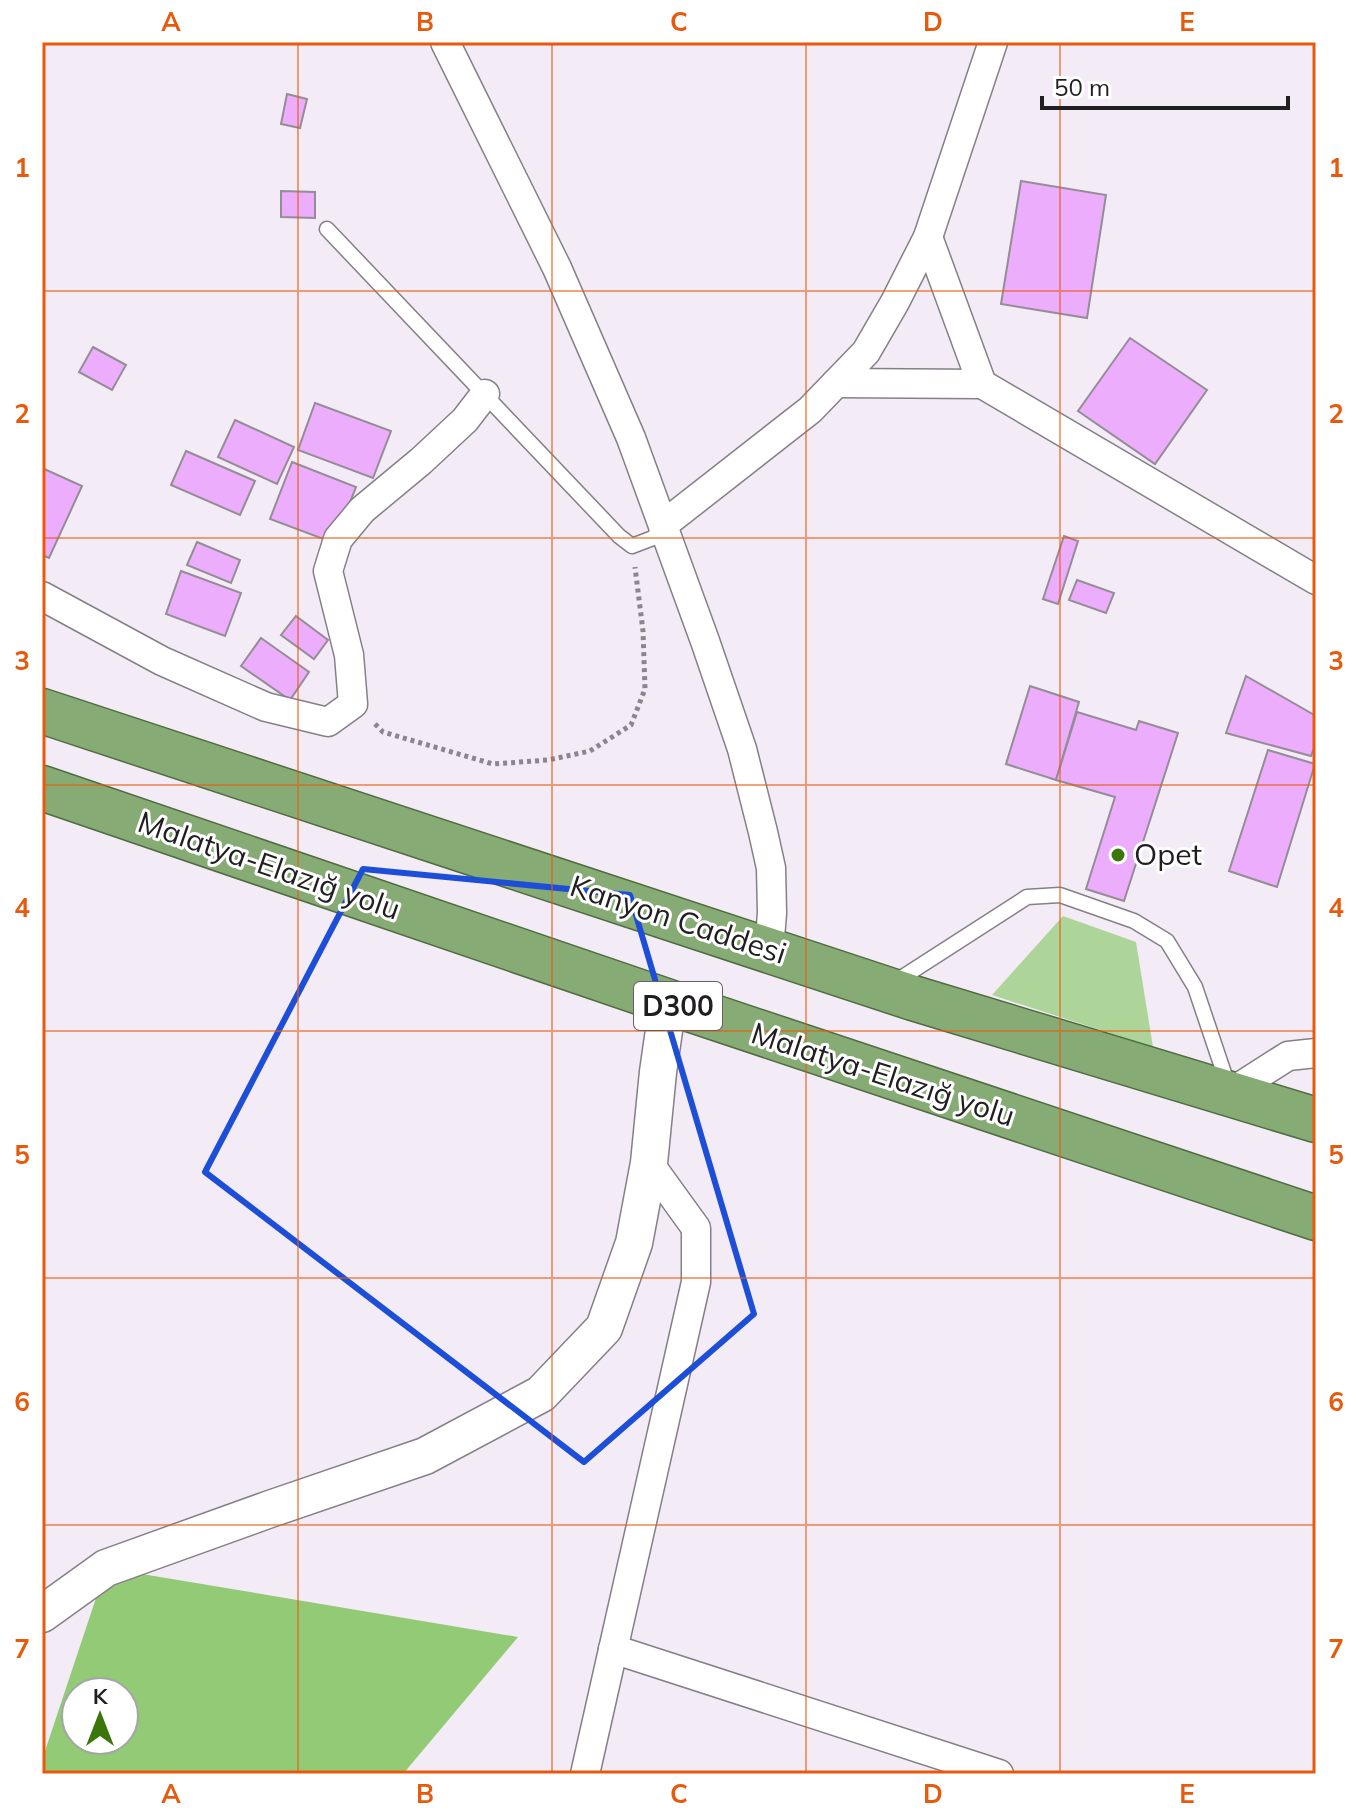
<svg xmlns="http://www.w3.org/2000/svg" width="1358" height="1816" font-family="Mulish,sans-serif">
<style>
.green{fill:#add59a}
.forest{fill:#93ca76;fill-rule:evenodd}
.building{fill:#edadfd;stroke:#948d95;stroke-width:2}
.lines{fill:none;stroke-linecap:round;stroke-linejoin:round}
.service-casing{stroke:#867f87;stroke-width:17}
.minor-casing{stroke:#867f87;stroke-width:31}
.tertiary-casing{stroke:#867f87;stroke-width:39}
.trunk-casing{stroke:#506c41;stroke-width:47}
.path{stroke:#8b868c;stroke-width:5;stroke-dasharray:4 4;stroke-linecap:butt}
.service{stroke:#fff;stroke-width:14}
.minor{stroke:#fff;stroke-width:28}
.tertiary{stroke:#fff;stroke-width:36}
.trunk{stroke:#87ab74;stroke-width:44}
.marked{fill:none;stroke:#1d4ed8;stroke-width:6;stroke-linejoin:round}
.grid{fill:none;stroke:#e8590c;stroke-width:2;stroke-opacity:0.55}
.poi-dot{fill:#3b760a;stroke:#fff;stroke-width:3}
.labels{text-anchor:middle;stroke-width:6;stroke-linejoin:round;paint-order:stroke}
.shield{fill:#fff;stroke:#646264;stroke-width:2}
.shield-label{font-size:28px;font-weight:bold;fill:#211e21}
.poi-label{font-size:30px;fill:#211e21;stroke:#fff;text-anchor:start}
.street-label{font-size:30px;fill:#211e21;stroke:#fff}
.neatline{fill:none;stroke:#e8590c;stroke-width:3}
.grid-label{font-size:26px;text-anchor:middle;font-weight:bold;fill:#e8590c}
</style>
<rect width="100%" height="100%" fill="#f3ebf5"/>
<polygon class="green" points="1063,916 1136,942 1153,1047 992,995"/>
<path class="forest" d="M106 1568 518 1637 403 1774H42V1760ZM76 1692H124V1740H76Z"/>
<g class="building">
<polygon points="287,94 307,99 300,128 281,124"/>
<polygon points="1021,181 1106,195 1087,318 1001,304"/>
<polygon points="281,191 315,192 315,218 281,217"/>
<polygon points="1130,338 1207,390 1155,464 1078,411"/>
<polygon points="93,347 126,365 112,390 79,372"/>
<polygon points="315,403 391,431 373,478 298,450"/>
<polygon points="235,420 294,447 277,484 218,457"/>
<polygon points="186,451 255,481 240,515 171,485"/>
<polygon points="292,462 356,487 334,543 270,519"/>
<polygon points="42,468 82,486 49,558 42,555"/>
<polygon points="1064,536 1078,541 1058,604 1043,599"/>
<polygon points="197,542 240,560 231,583 187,565"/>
<polygon points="181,571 241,593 225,636 166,614"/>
<polygon points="1077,580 1114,593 1106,613 1069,600"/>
<polygon points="296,616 328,640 314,659 281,635"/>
<polygon points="261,638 309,672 290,700 241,666"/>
<polygon points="1246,676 1316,716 1316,743 1311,756 1226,733"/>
<polygon points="1030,686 1079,702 1056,780 1006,764"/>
<polygon points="1077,712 1136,730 1139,721 1178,733 1124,901 1086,889 1115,797 1056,780"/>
<polygon points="1268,750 1315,764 1277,887 1229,871"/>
</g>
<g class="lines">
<defs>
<g id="service">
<polyline points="327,229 619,536 632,546 653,538 663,525"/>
<polyline points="892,984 1027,897 1060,895 1134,921 1167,941 1195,987 1228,1085"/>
</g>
<g id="minor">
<polyline points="445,42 557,268 631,438 705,641 742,749 763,832 771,868 772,913 769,950"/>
<polyline points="836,383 982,384 928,237"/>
<polyline points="982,384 1316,580"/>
<polyline points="663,525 810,410 866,352 895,302 928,237 993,42"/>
<polyline points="42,596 162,661 266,707 328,722 353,704 349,655 328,571 338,539 362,510 421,461 465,420 485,394"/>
<polyline points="1230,1093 1288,1056 1316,1053"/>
<polyline points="613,1649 999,1774"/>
<polyline points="585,1774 696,1282 696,1228 649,1163"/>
</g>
<polyline id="tertiary" points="42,1614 106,1568 270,1509 425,1456 541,1394 604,1328 634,1243 649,1163 658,1072 668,1003"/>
<g id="trunk">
<polyline points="42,711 913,998 1316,1120"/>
<path d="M42 788C466 934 890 1078 1316 1218"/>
</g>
</defs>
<use href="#service" class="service-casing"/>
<use href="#minor" class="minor-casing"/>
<use href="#tertiary" class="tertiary-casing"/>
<use href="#trunk" class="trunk-casing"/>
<polyline class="path" points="375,724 383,732 493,764 548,760 590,751 631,725 645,689 643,631 635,567"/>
<use href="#service" class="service"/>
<use href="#minor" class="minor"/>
<use href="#tertiary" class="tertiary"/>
<use href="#trunk" class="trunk"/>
</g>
<path class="marked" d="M363 869 630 895 754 1314 584 1462 205 1172Z"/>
<path class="grid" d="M298 42V1774M552 42V1774M806 42V1774M1060 42V1774M42 291H1316M42 538H1316M42 785H1316M42 1031H1316M42 1278H1316M42 1525H1316"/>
<circle class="poi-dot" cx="1118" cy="855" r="8"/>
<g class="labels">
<rect class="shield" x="634" y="982" width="88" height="48" rx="6"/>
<g class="shield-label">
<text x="678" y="1016">D300</text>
</g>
<g class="poi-label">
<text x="1134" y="865">Opet</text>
</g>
<g class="street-label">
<text transform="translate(269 866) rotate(19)" y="10">Malatya-Elazığ yolu</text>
<text transform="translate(678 920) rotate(18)" y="10">Kanyon Caddesi</text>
<text transform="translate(883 1075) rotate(18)" y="10">Malatya-Elazığ yolu</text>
</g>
</g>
<rect width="1358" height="1816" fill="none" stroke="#ffffff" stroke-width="88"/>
<g transform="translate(100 1716)"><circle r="38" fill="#ffffff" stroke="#a6a5a6" stroke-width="2"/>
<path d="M0-6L14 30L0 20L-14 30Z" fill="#3b760a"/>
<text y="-12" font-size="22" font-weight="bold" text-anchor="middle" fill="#211e21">K</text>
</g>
<path d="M1042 96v12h246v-12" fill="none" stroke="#211e21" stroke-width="4"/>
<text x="1054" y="96" font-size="24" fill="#211e21" stroke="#ffffff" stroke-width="6" paint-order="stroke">50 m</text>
<rect x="44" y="44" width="1270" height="1728" class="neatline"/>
<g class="grid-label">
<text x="171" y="31">A</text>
<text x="425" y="31">B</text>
<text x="679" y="31">C</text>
<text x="933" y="31">D</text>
<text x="1187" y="31">E</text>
<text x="22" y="177">1</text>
<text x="1336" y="177">1</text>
<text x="22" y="423">2</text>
<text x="1336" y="423">2</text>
<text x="22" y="670">3</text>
<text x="1336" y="670">3</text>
<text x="22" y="917">4</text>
<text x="1336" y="917">4</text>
<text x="22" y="1164">5</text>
<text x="1336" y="1164">5</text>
<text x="22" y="1411">6</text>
<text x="1336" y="1411">6</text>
<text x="22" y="1658">7</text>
<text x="1336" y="1658">7</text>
<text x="171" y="1803">A</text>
<text x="425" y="1803">B</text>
<text x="679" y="1803">C</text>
<text x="933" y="1803">D</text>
<text x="1187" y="1803">E</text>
</g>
</svg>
